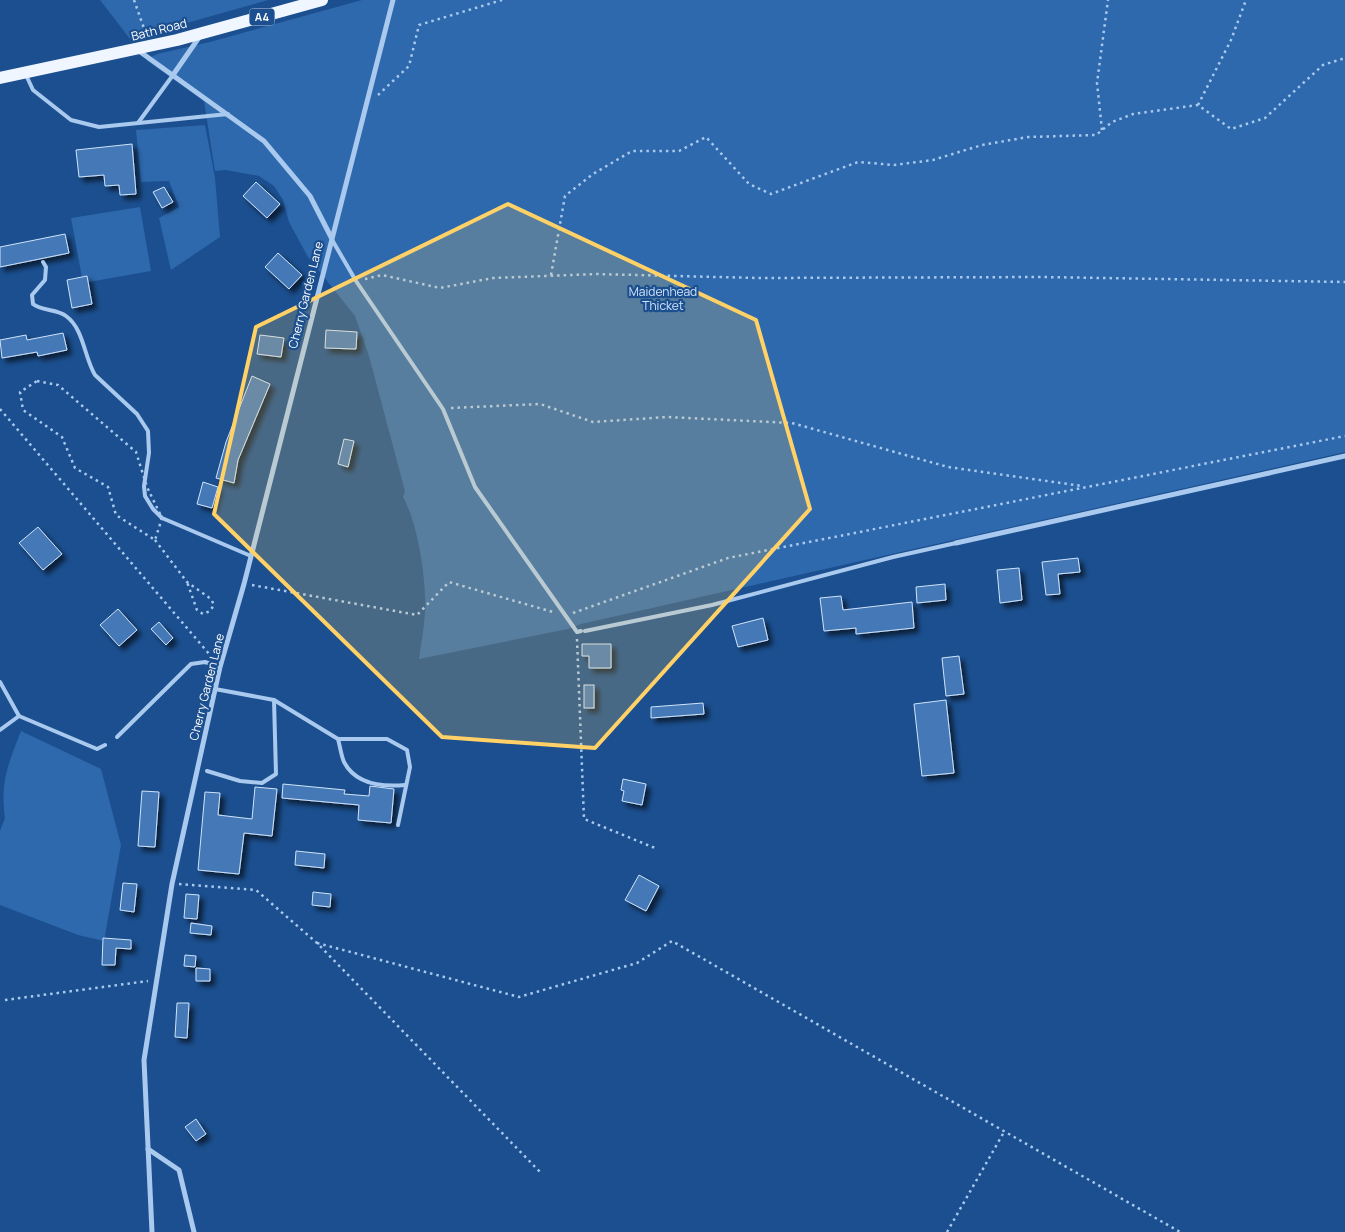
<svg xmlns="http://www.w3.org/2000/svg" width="1345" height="1232" font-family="Manrope,sans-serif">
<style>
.green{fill:#2e69ad}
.building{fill:#4478b7;stroke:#cfe3fa;filter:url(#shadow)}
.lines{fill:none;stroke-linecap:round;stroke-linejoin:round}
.path{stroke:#a9c9ee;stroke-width:2.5;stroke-dasharray:2.5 4;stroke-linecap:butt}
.lane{stroke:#a9c9ee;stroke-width:4}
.street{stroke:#a9c9ee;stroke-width:5}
.primary{stroke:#f0f6ff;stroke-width:12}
.marked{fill:#ffd166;fill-opacity:0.2;stroke:#ffd166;stroke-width:4;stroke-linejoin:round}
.labels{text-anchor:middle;stroke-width:4.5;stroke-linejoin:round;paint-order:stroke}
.shield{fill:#1b4f8f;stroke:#bbcadd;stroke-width:1}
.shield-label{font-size:11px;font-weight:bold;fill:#fff}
.street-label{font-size:12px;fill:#fff;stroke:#1b4f8f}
.park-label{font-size:12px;fill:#cfe3fa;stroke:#1b4f8f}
</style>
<defs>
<filter id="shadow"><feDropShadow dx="4.5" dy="4.5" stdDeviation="2.5" flood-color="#0009"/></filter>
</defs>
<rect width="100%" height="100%" fill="#1b4f8f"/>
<g class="green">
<polygon points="100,0 268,0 130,39"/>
<path d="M362 0H1345V452L581 624 568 629 419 659C421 644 424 628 425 613 427 583 418 523 403 497L405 491 369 356 355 316 308 257 289 222 283 200 274 186 259 176 226 170 215 171 204 101 146 60 157 54 210 42Z"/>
<polygon points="205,125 215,178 220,237 171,270 159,218 179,207 169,181 141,182 136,130"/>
<polygon points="140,207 151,271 83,283 71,218"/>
<path d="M21 731 101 769 121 845 104 941 78 935 0 905V831L5 818C0 783 8 764 21 731Z"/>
</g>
<g class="building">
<polygon points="132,144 136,194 120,195 119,185 105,186 104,175 79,177 76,150"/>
<polygon points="256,182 280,204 267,218 243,196"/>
<polygon points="164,187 173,202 162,208 153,192"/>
<polygon points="65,234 69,253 0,267 0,247"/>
<polygon points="278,253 302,275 289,289 265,267"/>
<polygon points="87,276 92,304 72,308 67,280"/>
<polygon points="326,330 357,332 356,349 325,348"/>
<polygon points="63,333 67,350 38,356 37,352 2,358 0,340 26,335 27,340"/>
<polygon points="260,335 284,338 281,357 257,354"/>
<polygon points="252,376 270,384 238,460 234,483 216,478 226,442"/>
<polygon points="344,439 354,441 348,467 338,464"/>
<polygon points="203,482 218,487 212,508 197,504"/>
<polygon points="38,527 62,554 43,570 19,543"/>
<polygon points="1078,558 1080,572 1058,574 1060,594 1046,595 1042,562"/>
<polygon points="1019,568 1022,600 1000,603 997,570"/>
<polygon points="945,584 946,600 917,603 916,587"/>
<polygon points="841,596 843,610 912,602 914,628 856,634 856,628 824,631 820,598"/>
<polygon points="118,609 137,630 119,646 100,625"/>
<polygon points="763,618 768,640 738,647 732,626"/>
<polygon points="159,622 173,638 166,645 151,629"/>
<polygon points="582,644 611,644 611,668 589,668 589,656 582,656"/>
<polygon points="959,656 964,694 946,696 942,658"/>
<rect x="584" y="685" width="10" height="23"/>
<polygon points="946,700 954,773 922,776 914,704"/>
<polygon points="703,703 704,714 651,718 651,707"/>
<polygon points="623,779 646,784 642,805 622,801 624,791 621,790"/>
<polygon points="283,784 345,790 344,794 369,796 370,786 394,789 391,823 358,820 359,805 282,798"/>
<polygon points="255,787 277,789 272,836 244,833 239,874 198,870 205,792 220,793 218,815 252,819"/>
<polygon points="142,791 159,792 155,847 138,846"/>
<polygon points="296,851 325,854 324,868 295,865"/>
<polygon points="639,875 659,886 646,911 625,900"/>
<polygon points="123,883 137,884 134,912 120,910"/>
<polygon points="313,892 331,894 330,907 312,905"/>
<polygon points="186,894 199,895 197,919 184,918"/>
<polygon points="191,923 212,926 211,935 190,933"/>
<polygon points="103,938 131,940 131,949 116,948 115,965 102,965"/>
<polygon points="185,955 196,956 195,967 184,966"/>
<polygon points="196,968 210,969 210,981 196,981"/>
<polygon points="177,1003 189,1003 187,1038 175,1037"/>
<polygon points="196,1119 206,1134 196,1141 185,1127"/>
</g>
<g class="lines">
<g class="path">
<polyline points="134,0 146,34"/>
<polyline points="378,95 409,66 419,25 502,0"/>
<polyline points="1198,105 1231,40 1246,0"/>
<polyline points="1102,130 1097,83 1108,0"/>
<polyline points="551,275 565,196 593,174 632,151 679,151 706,137 749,184 771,194 858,162 894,165 933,160 982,145 1028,137 1096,135 1112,122 1133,114 1198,105 1231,129 1265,118 1323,65 1345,58"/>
<polyline points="365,279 382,275 440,288 493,278 596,274 758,278 1043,277 1345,282"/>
<polygon points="37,381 58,385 136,452 147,487 162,518 155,540 116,515 108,487 75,468 62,437 23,410 20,392"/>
<polyline points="451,408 540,404 593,422 667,417 792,423 948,467 1082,486"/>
<polyline points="0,409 210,655"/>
<polyline points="155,540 187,582 211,599 214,605 210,611 203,614 197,610 187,582"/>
<polyline points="252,585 417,615 449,582 553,612"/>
<polyline points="573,613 728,558 1345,436"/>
<polyline points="577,639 584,819 655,848"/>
<polyline points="179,884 256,890 317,943 541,1173"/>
<polyline points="317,943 519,997 637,963 672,941 1180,1232"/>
<polyline points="5,1000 148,981"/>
<polyline points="947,1232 1004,1132"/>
</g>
<g class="lane">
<polyline points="26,75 33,90 71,120 99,127 228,114"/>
<polyline points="138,123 173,75"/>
<polyline points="331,238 356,281 443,409 475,487 577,632 581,631"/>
<path d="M43 262 46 267 45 280 32 295 33 304C41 311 57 309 66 316 84 329 84 357 95 375L137 414 148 431 149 453 144 486 145 496 153 509 162 518 251 556"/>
<polyline points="585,631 712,605 893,557 956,543"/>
<polyline points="0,682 19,716 97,749 105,745"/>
<path d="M215 689 274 700 338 739C340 746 341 755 344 762 356 785 383 787 405 785"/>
<polyline points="0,730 19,716"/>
<polyline points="117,737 191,664 205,662 220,667"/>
<polyline points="338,739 387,739 407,750 410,767 398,825"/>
<polyline points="207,771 240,781 262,783 276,774 274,700"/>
</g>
<g class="street">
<polyline points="139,51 264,141 310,196 331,237"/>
<polyline points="173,75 200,36"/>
<polyline points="956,543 1345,456"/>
<polyline points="148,1149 179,1170 194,1232"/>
<polyline points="152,1232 144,1060 172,884 220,667 244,584 393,0"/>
</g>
<polyline class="primary" points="0,78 177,40 322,0"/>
</g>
<path class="marked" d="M508 204 756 320 810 509 595 748 442 737 214 514 256 327Z"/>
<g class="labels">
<rect class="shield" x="249.5" y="8.5" width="25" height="17" rx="4"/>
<g class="shield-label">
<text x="262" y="21">A4</text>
</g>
<g class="street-label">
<text transform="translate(159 30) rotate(-14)" y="4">Bath Road</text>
<text transform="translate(306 295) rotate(-76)" y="4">Cherry Garden Lane</text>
<text transform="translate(207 687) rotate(-76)" y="4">Cherry Garden Lane</text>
</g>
<g class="park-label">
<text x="663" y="296">Maidenhead<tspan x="663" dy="14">Thicket</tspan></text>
</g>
</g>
</svg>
